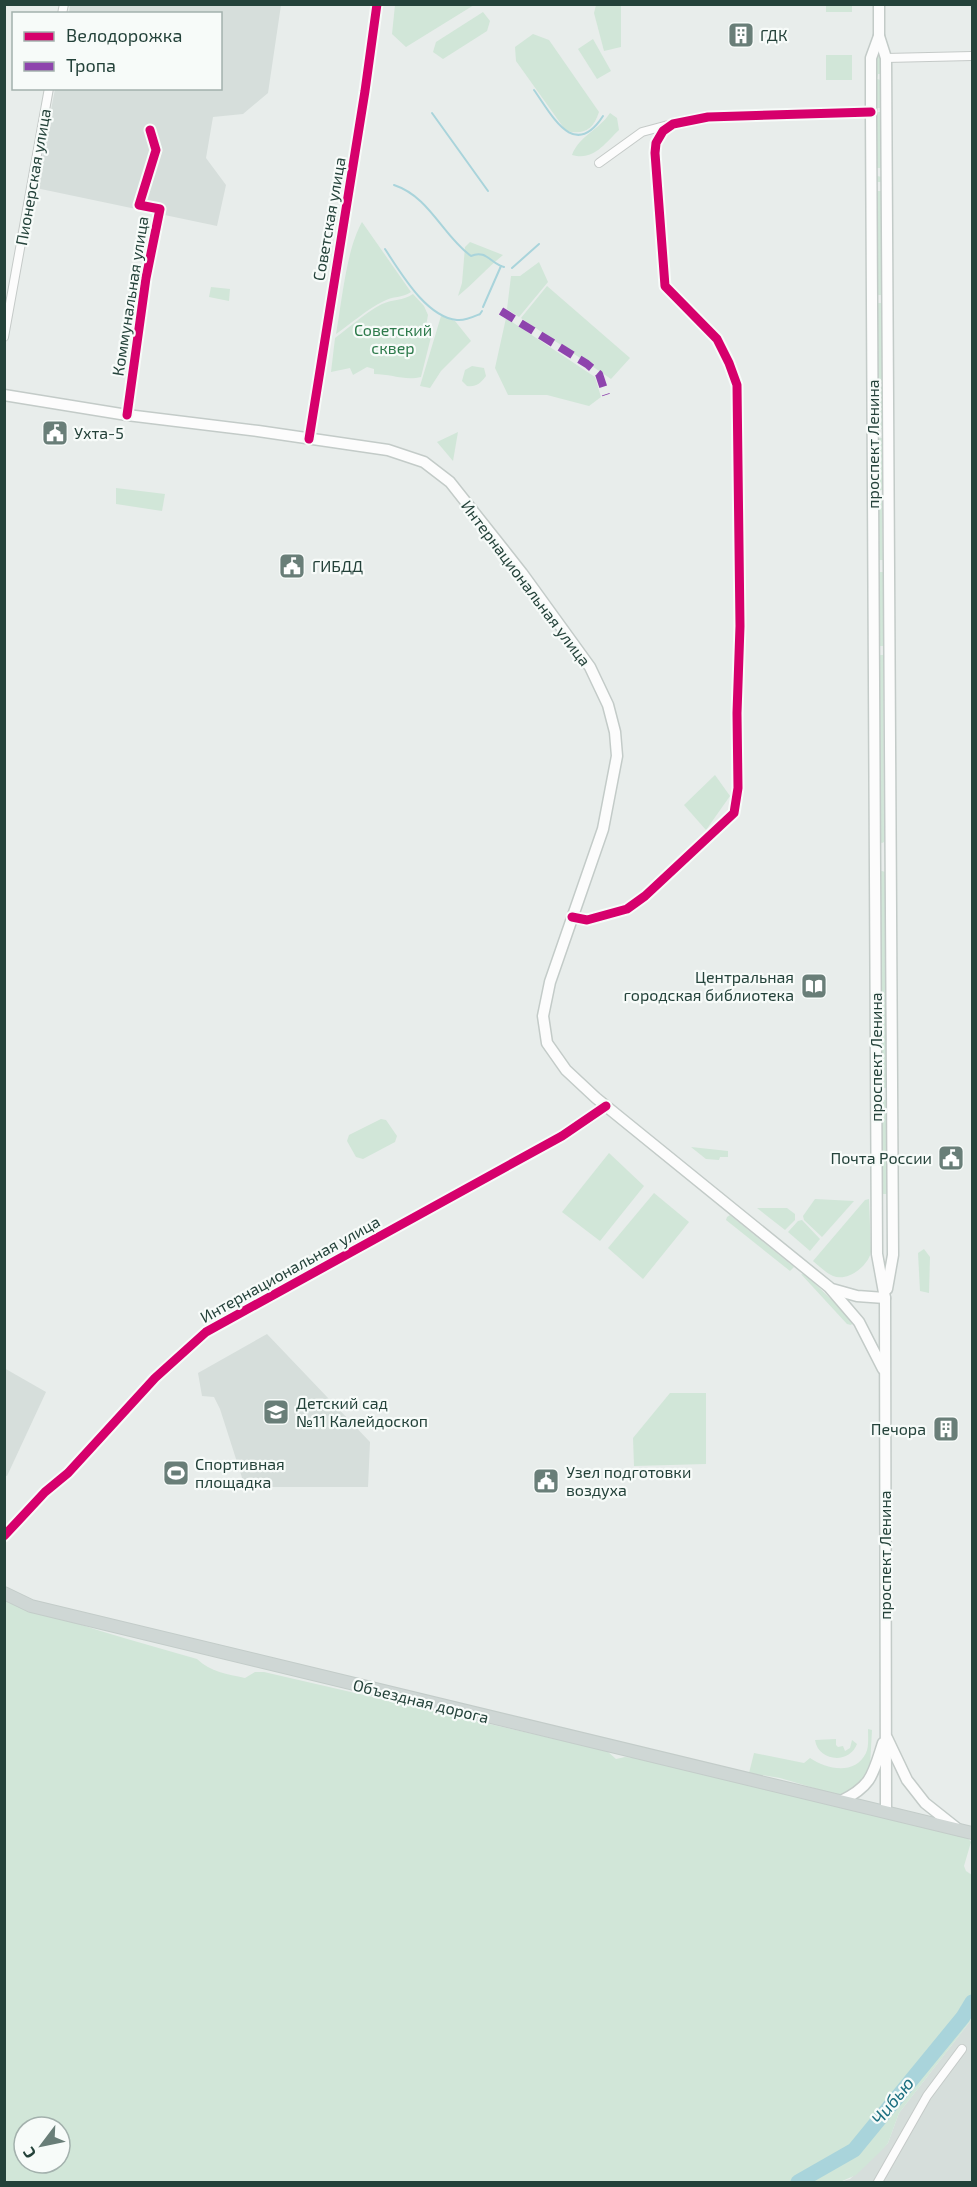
<svg xmlns="http://www.w3.org/2000/svg" width="977" height="2187" font-family="'Exo 2',sans-serif">
<style>
.built{fill:#d6dedb}
.green{fill:#d1e6d8;fill-rule:evenodd}
.lines{fill:none;stroke-linecap:round;stroke-linejoin:round}
.stream{stroke:#a9d4db;stroke-width:2}
.river{stroke:#a9d4db;stroke-width:15}
.minor-casing{stroke:#c5cac8;stroke-width:10}
.tertiary-casing{stroke:#c5cac8;stroke-width:11}
.secondary-casing{stroke:#c3cbc8;stroke-width:13}
.primary-casing{stroke:#c3ccc9;stroke-width:14}
.minor{stroke:#fcfcfc;stroke-width:8}
.tertiary{stroke:#fcfcfc;stroke-width:9}
.secondary{stroke:#fcfcfc;stroke-width:10}
.primary{stroke:#cfd7d5;stroke-width:12}
.quiet{stroke:#8e44ad;stroke-width:8;stroke-dasharray:15 8;stroke-linecap:butt}
.cycleway-casing{stroke:#f7fbf9;stroke-width:13}
.cycleway{stroke:#d6006c;stroke-width:9}
.labels{text-anchor:middle;stroke-width:4.5;stroke-linejoin:round;paint-order:stroke}
.poi-label{font-size:16px;fill:#24423a;stroke:#f7fbf9;text-anchor:start}
.street-label{font-size:16px;fill:#24423a;stroke:#f7fbf9}
.park-label{font-size:16px;fill:#2d7a4b;stroke:#f7fbf9}
.water-label{font-size:18px;font-style:italic;fill:#1c6f80;stroke:#f7fbf9}
</style>
<rect width="100%" height="100%" fill="#e8edeb"/>
<g class="built">
<polygon points="70,5 281,5 268,93 243,114 213,117 206,158 226,185 217,226 36,188 55,89 220,88 220,14 69,13"/>
<polygon points="267,1334 370,1442 368,1487 245,1487 220,1409 214,1397 202,1396 198,1373"/>
<polygon points="4,1368 46,1392 7,1476 4,1475"/>
<polygon points="972,2019 972,2182 840,2182 850,2179 888,2143 899,2113"/>
</g>
<g class="green">
<polygon points="395,5 395,4 474,5 406,47 392,34"/>
<polygon points="596,5 621,5 621,47 604,51 594,13"/>
<rect x="826" y="5" width="26" height="7"/>
<polygon points="483,12 490,21 487,31 443,59 433,52 436,42"/>
<path d="M533 34 549 40 599 112C593 130 584 135 566 131L516 61 515 47Z"/>
<polygon points="593,39 611,71 597,79 578,49"/>
<rect x="826" y="55" width="26" height="25"/>
<polygon points="878,55 881,57 881,74 878,74 877,79 881,80 881,108 876,108 875,57"/>
<polygon points="875,112 881,112 881,168 877,168 877,176 882,177 882,182 876,182"/>
<path d="M610 113 617 118 619 130C604 144 594 161 572 155 579 136 599 130 610 113Z"/>
<polygon points="876,191 882,191 883,295 877,295"/>
<path d="M362 222 411 292C402 298 393 296 384 301 367 309 352 323 336 334 342 302 346 250 362 222Z"/>
<path d="M470 242 503 255C487 268 474 283 458 296L462 283 465 247Z"/>
<polygon points="539,262 548,282 519,317 507,309 511,276 520,276"/>
<polygon points="547,286 630,358 611,379 521,318"/>
<polygon points="211,287 230,289 229,301 209,297"/>
<path d="M413 294 424 306 428 315 426 326 431 337 421 377C405 381 391 374 374 374V369L367 367 353 375 350 368 331 372 335 338C350 327 365 313 382 304 393 299 403 301 413 294Z"/>
<rect x="878" y="303" width="5" height="79"/>
<polygon points="441,316 455,321 471,341 441,371 430,388 420,386"/>
<polygon points="506,318 595,377 601,397 589,406 547,395 508,395 495,368"/>
<path d="M472 366 484 368 486 376C480 384 476 387 467 386L462 381 465 370Z"/>
<rect x="878" y="387" width="5" height="42"/>
<polygon points="458,432 453,461 437,442"/>
<polygon points="877,438 882,438 883,490 878,490"/>
<polygon points="116,488 165,494 162,511 116,504"/>
<polygon points="877,495 882,496 883,560 878,560"/>
<rect x="879" y="572" width="4" height="74"/>
<polygon points="879,655 883,655 884,842 882,843 880,842"/>
<polygon points="715,775 730,796 706,830 684,805"/>
<polygon points="882,871 885,872 886,1088 881,1088 879,872"/>
<rect x="882" y="1100" width="5" height="94"/>
<polygon points="381,1119 386,1120 397,1136 395,1142 363,1159 356,1157 347,1141 349,1135"/>
<polygon points="691,1147 728,1151 728,1157 720,1157 719,1160 706,1159"/>
<polygon points="609,1153 644,1186 600,1241 562,1212"/>
<polygon points="654,1193 689,1222 643,1279 608,1248"/>
<polygon points="815,1199 854,1201 822,1237 804,1220 803,1216"/>
<path d="M869 1199 871 1252C868 1266 848 1282 833 1276 826 1273 819 1266 813 1261L865 1200Z"/>
<polygon points="757,1208 787,1208 795,1214 795,1220 785,1230"/>
<polygon points="730,1215 794,1267 790,1271 726,1220 727,1217"/>
<polygon points="802,1220 820,1239 810,1251 788,1232 798,1221"/>
<polygon points="924,1249 930,1257 929,1293 920,1291 918,1253"/>
<polygon points="801,1274 806,1275 841,1309 853,1323 851,1325 847,1324"/>
<polygon points="670,1393 706,1393 706,1464 634,1466 633,1438"/>
<path d="M4 1597C67 1623 132 1640 197 1659 211 1672 227 1674 245 1678L255 1672H264L607 1751 616 1759 625 1757 636 1758 966 1836 971 1842 964 1866 966 1871 972 1875V2019L899 2113 888 2143 882 2150 856 2175 840 2182H5ZM24 2127H60V2163H24Z"/>
<path d="M868 1729 872 1730 870 1766 863 1784 841 1796 780 1778 749 1773 754 1753 804 1763 810 1758C826 1769 855 1776 866 1753 869 1747 868 1737 868 1729Z"/>
<path d="M836 1739V1745L838 1747 843 1746 845 1751 850 1748 852 1740 857 1744C849 1765 818 1761 815 1740Z"/>
</g>
<g class="lines">
<g class="stream">
<path d="M534 90C552 115 574 161 603 116"/>
<polyline points="432,113 488,191"/>
<path d="M394 185C430 197 442 235 471 256 486 249 491 264 504 267"/>
<path d="M385 249C401 273 426 317 457 320 465 321 473 317 480 314L482 311"/>
<polyline points="512,268 539,244"/>
<polyline points="483,307 501,266"/>
<polyline points="969,2007 972,2009"/>
</g>
<polyline class="river" points="798,2182 854,2150 963,2017 972,2002"/>
<defs>
<g id="minor">
<polyline points="62,14 64,4"/>
<polyline points="886,58 972,56"/>
<polyline points="599,163 642,132 668,125"/>
<polyline points="4,337 49,88"/>
<polyline points="127,415 146,278 160,209 139,205 156,150 150,130"/>
<polyline points="572,917 587,920 627,909 645,896 734,813 738,788 737,713 740,626 737,385 729,363 717,339 665,286 655,153 656,143 663,131 673,124 708,117 871,112"/>
<polyline points="4,1536 45,1492 68,1473 155,1378 206,1332 562,1136 606,1106"/>
<polyline points="878,2182 927,2096 962,2049"/>
</g>
<polyline id="tertiary" points="309,439 365,91 377,4"/>
<g id="secondary">
<polyline points="879,4 879,36 886,58 893,1255 887,1289"/>
<polyline points="879,36 871,58 871,112 877,1254 885,1298 886,1812"/>
<polyline points="4,395 127,415 258,431 388,450 424,462 450,482 522,573 590,667 608,705 615,732 617,756 603,829 550,982 543,1016 547,1043 566,1070 596,1098 829,1287 859,1322 883,1369"/>
<polyline points="832,1289 857,1296 885,1298"/>
<polyline points="887,1738 907,1780 925,1803 959,1830"/>
<path d="M841 1801C872 1786 873 1774 883 1743"/>
</g>
<polyline id="primary" points="4,1593 31,1606 972,1833"/>
</defs>
<use href="#minor" class="minor-casing"/>
<use href="#tertiary" class="tertiary-casing"/>
<use href="#secondary" class="secondary-casing"/>
<use href="#primary" class="primary-casing"/>
<use href="#minor" class="minor"/>
<use href="#tertiary" class="tertiary"/>
<use href="#secondary" class="secondary"/>
<use href="#primary" class="primary"/>
<polyline class="quiet" points="501,311 587,364 599,374 606,395"/>
<defs>
<g id="cycleway">
<polyline points="127,415 146,278 160,209 139,205 156,150 150,130"/>
<polyline points="309,439 365,91 377,4"/>
<polyline points="572,917 587,920 627,909 645,896 734,813 738,788 737,713 740,626 737,385 729,363 717,339 665,286 655,153 656,143 663,131 673,124 708,117 871,112"/>
<polyline points="4,1536 45,1492 68,1473 155,1378 206,1332 562,1136 606,1106"/>
</g>
</defs>
<use href="#cycleway" class="cycleway-casing"/>
<use href="#cycleway" class="cycleway"/>
</g>
<defs>
<symbol id="building-square" viewBox="-11 -11 22 22"><rect x="-9" y="-9" width="18" height="18" rx="4" fill="#697e78" stroke="#f7fbf9"/><path d="M-4-6H4V6H1V3H-1V6H-4ZM-2.5-4.3h1.7v1.8h-1.7ZM.8-4.3h1.7v1.8H.8ZM-2.5-1h1.7V.8h-1.7ZM.8-1h1.7V.8H.8Z" fill="#fff"/></symbol>
<symbol id="civic-square" viewBox="-11 -11 22 22"><rect x="-9" y="-9" width="18" height="18" rx="4" fill="#697e78" stroke="#f7fbf9"/><path d="M-.6-6.5H3V-4.5H.6V-3L4-1V1h2V6H-6V1h2V-1L-.6-3ZM-1.2 2.5V6h2.4V2.5Z" fill="#fff"/></symbol>
<symbol id="library-square" viewBox="-11 -11 22 22"><rect x="-9" y="-9" width="18" height="18" rx="4" fill="#697e78" stroke="#f7fbf9"/><path d="M-6-4Q-3-5.5-.7-3.5V5Q-3 3-6 4ZM6-4Q3-5.5 .7-3.5V5Q3 3 6 4Z" fill="#fff"/></symbol>
<symbol id="school-square" viewBox="-11 -11 22 22"><rect x="-9" y="-9" width="18" height="18" rx="4" fill="#697e78" stroke="#f7fbf9"/><path d="M0-5L7-2L0 1L-7-2ZM-4 1L0 2.5L4 1V4Q0 6-4 4Z" fill="#fff"/></symbol>
<symbol id="stadium-square" viewBox="-11 -11 22 22"><rect x="-9" y="-9" width="18" height="18" rx="4" fill="#697e78" stroke="#f7fbf9"/><path d="M0-5a6.5 5 0 1 0 0 10a6.5 5 0 1 0 0-10ZM-3.5-1.8h7v3.6h-7Z" fill="#fff"/></symbol>
</defs>
<g fill-rule="evenodd">
<use href="#building-square" x="726" y="20" width="30" height="30"/>
<use href="#civic-square" x="40" y="418" width="30" height="30"/>
<use href="#civic-square" x="277" y="551" width="30" height="30"/>
<use href="#library-square" x="799" y="971" width="30" height="30"/>
<use href="#civic-square" x="936" y="1143" width="30" height="30"/>
<use href="#school-square" x="261" y="1397" width="30" height="30"/>
<use href="#building-square" x="931" y="1414" width="30" height="30"/>
<use href="#stadium-square" x="161" y="1458" width="30" height="30"/>
<use href="#civic-square" x="531" y="1466" width="30" height="30"/>
</g>
<g class="labels">
<g class="poi-label">
<text x="760" y="41">ГДК</text>
<text x="74" y="439">Ухта-5</text>
<text x="312" y="572">ГИБДД</text>
<text x="794" y="983" text-anchor="end">Центральная<tspan x="794" dy="18">городская библиотека</tspan></text>
<text x="932" y="1164" text-anchor="end">Почта России</text>
<text x="296" y="1409">Детский сад<tspan x="296" dy="18">№11 Калейдоскоп</tspan></text>
<text x="926" y="1435" text-anchor="end">Печора</text>
<text x="195" y="1470">Спортивная<tspan x="195" dy="18">площадка</tspan></text>
<text x="566" y="1478">Узел подготовки<tspan x="566" dy="18">воздуха</tspan></text>
</g>
<g class="street-label">
<text transform="translate(33 177) rotate(-80)" y="6">Пионерская улица</text>
<text transform="translate(329 219) rotate(-80)" y="6">Советская улица</text>
<text transform="translate(130 296) rotate(-81)" y="6">Коммунальная улица</text>
<text transform="translate(873 444) rotate(-90)" y="6">проспект Ленина</text>
<text transform="translate(526 583) rotate(53)" y="6">Интернациональная улица</text>
<text transform="translate(876 1057) rotate(-90)" y="6">проспект Ленина</text>
<text transform="translate(290 1269) rotate(-29)" y="6">Интернациональная улица</text>
<text transform="translate(885 1555) rotate(-90)" y="6">проспект Ленина</text>
<text transform="translate(421 1701) rotate(14)" y="6">Объездная дорога</text>
</g>
<g class="park-label">
<text x="393" y="336">Советский<tspan x="393" dy="18">сквер</tspan></text>
</g>
<g class="water-label">
<text transform="translate(893 2101) rotate(-51)" y="6">Чибью</text>
</g>
</g>
<rect width="977" height="2187" fill="none" stroke="#24423a" stroke-width="12"/>
<rect x="12" y="12" width="210" height="78" fill="#f7fbf9" stroke="#a3b1ad" stroke-width="1.5"/>
<rect x="24" y="32" width="30" height="9" fill="#d6006c" stroke="#a3b1ad" stroke-width="1.5"/>
<text x="66" y="42" font-size="18" fill="#24423a">Велодорожка</text>
<rect x="24" y="62" width="30" height="9" fill="#8e44ad" stroke="#a3b1ad" stroke-width="1.5"/>
<text x="66" y="72" font-size="18" fill="#24423a">Тропа</text>
<g transform="translate(42 2145) rotate(238)"><circle r="28" fill="#f7fbf9" stroke="#a3b1ad" stroke-width="1.5"/>
<path d="M0-4.5L10 22L0 15L-10 22Z" fill="#697e78"/>
<text y="-9" font-size="16" font-weight="bold" text-anchor="middle" fill="#24423a">С</text>
</g>
</svg>
